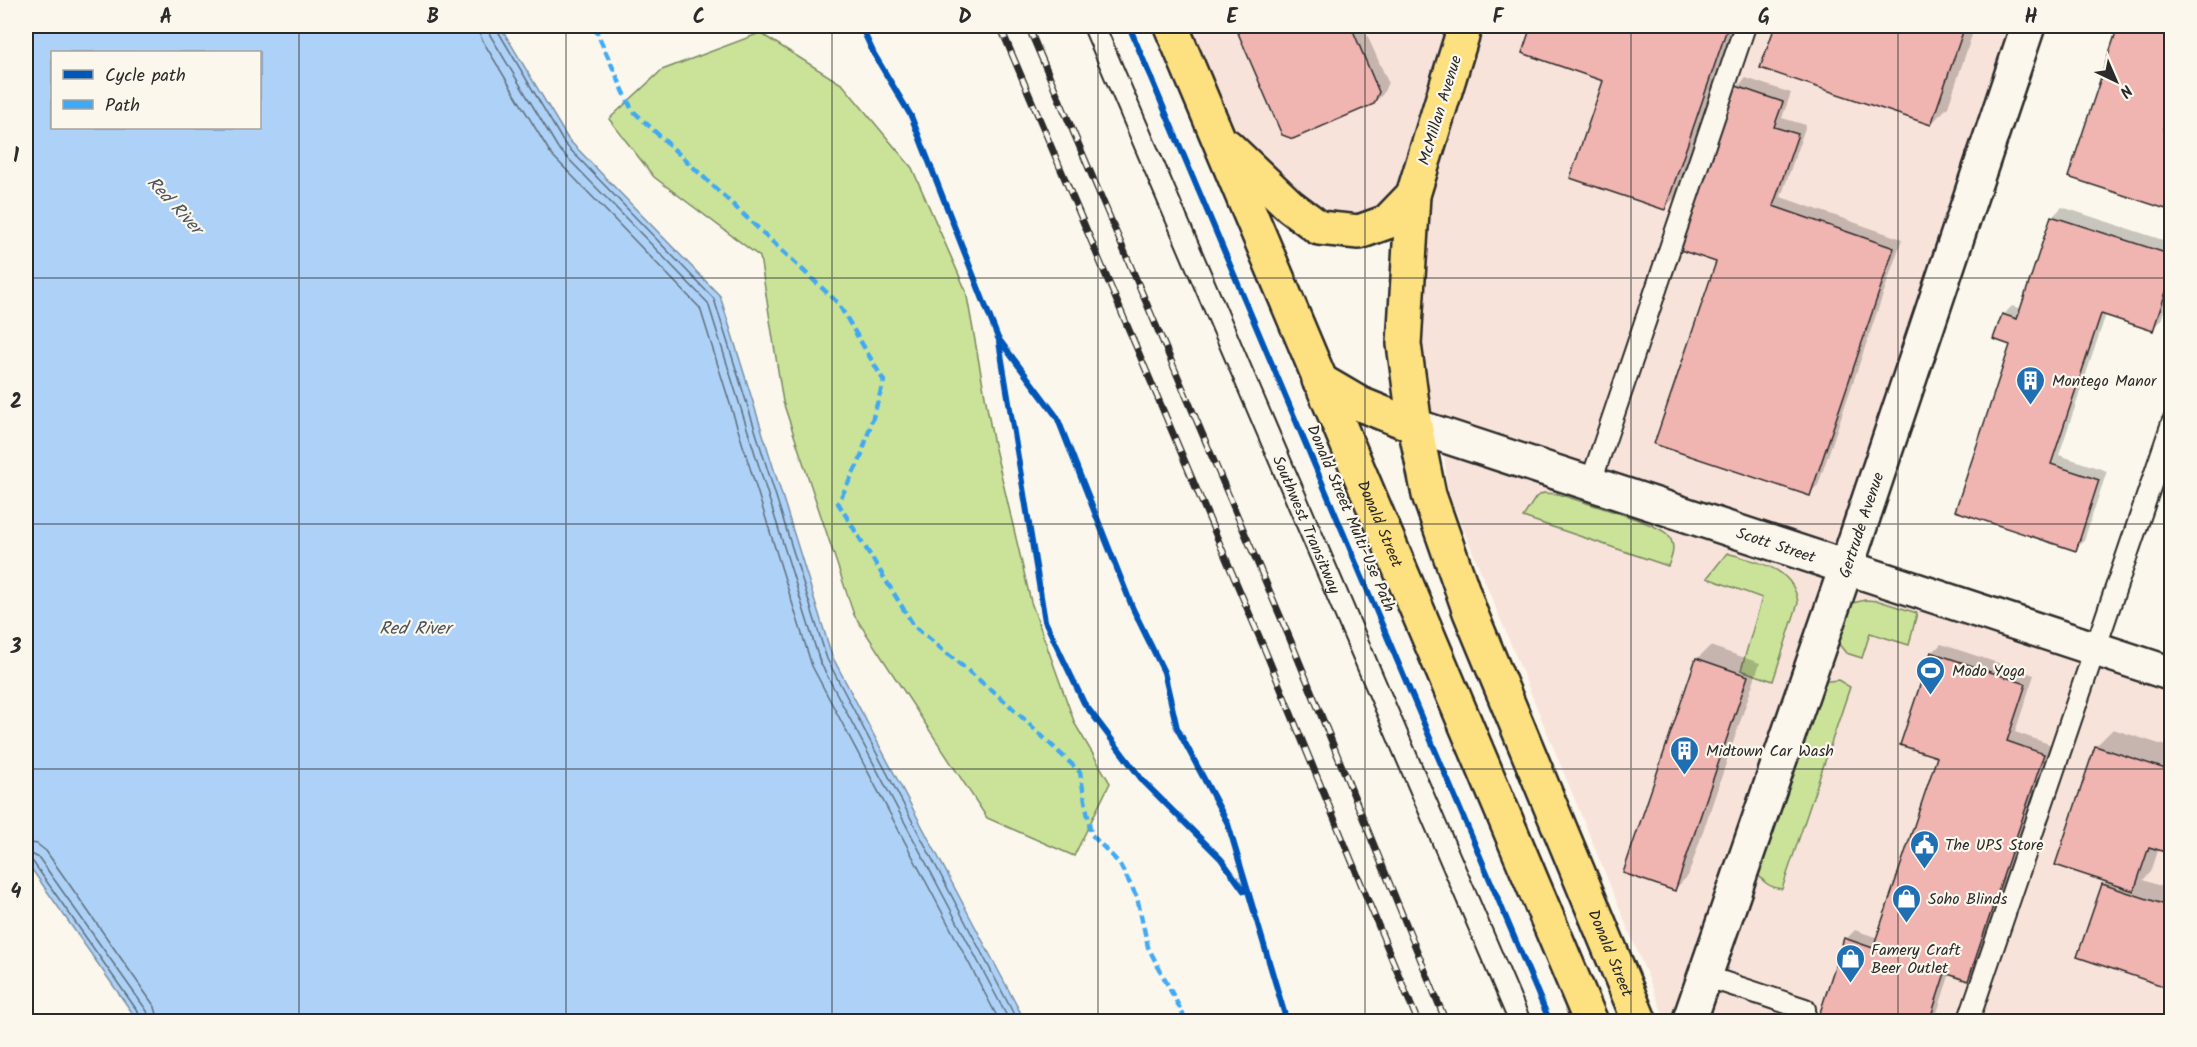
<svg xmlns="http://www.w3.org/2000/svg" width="2197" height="1047" font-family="Kalam,sans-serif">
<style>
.built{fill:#f8e3da}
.green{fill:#cae399;stroke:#7a8762;stroke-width:1.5}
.water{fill:#aed2f7;stroke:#7a8fa5;stroke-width:1.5;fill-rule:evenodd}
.shadow{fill:#0003}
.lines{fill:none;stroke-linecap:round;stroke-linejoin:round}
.shore{stroke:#5f6e7d;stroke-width:1.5}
.building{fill:#f0b4b1;stroke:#2b2b2b;stroke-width:1.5}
.service-casing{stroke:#2b2b2b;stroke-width:24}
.minor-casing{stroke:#2b2b2b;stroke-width:38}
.primary-casing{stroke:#2b2b2b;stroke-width:38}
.service{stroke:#fbf7ec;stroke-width:20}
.minor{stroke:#fbf7ec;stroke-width:33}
.primary{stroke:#fde080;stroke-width:33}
.rail-casing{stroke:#2b2b2b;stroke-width:7}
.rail{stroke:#fbf7ec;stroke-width:4.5;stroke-dasharray:14;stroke-linecap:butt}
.quiet{stroke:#3fa9f5;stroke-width:4.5;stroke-dasharray:9 4.5;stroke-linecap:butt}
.cycleway-casing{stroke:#fbf7ec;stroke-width:10}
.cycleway{stroke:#0057b8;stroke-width:6}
.grid{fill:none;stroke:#2b2b2b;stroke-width:1.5;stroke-opacity:0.55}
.labels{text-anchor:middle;stroke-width:4.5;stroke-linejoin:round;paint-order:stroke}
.street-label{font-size:16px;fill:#2b2b2b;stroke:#fbf7ec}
.poi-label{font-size:16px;fill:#2b2b2b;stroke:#fbf7ec;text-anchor:start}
.water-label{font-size:18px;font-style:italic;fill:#4c555e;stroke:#fbf7ec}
.neatline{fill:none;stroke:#2b2b2b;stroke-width:2}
.grid-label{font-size:20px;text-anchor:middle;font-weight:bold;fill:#2b2b2b}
</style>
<rect width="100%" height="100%" fill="#fbf7ec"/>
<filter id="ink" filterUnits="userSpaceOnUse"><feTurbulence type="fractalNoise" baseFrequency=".0167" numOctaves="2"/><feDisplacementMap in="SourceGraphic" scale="12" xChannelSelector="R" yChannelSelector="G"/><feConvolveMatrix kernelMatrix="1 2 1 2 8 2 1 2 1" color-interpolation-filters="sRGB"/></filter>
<g filter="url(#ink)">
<polygon class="built" points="1171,26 2028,26 1846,568 2171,674 2171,1021 1666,1021 1448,492 1442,434 1415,426 1412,196 1387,222 1319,228 1217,136"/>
<g class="green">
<polygon points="760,33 843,85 912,168 966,291 993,440 1031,602 1075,724 1110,783 1074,856 987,818 854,615 783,402 760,257 654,177 609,119 662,70"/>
<path d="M1543 493 1558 494C1578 501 1656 522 1668 535 1676 545 1673 555 1668 566L1523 517 1536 497Z"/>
<path d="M1727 553C1757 562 1794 567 1798 603L1773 681 1741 670 1762 598 1707 578Z"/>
<polygon points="1865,600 1879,601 1917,613 1909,645 1870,633 1862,658 1846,653 1838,643 1842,611 1853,603"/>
<path d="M1838 680 1850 687 1782 889C1768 887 1763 882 1755 870L1820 682Z"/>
</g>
<path class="water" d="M26 26H500L568 139 720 296 832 656 1025 1021H138L26 861ZM52 52H260V128H52Z"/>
<g class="shadow">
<polygon points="1237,26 1363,26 1388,82 1383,94 1374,103 1283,134"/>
<polygon points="1533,26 1739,26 1682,191 1664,208 1605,80 1524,52"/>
<polygon points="1776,26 1975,26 1948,107 1931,124 1762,67"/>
<polygon points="2120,26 2172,26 2172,210 2070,176"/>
<polygon points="1746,78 1791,93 1782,118 1806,125 1781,197 1902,239 1818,485 1809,494 1718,261 1737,87"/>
<polygon points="2062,207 2172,243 2172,289 2161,320 2152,329 2106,314 2059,455 2107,471 2084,540 2075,549 2003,315 2012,306 2022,309 2053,216"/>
<polygon points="1941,644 2034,675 2015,732 2052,745 1976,970 1967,979 1950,973 1934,1022 1818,1022 1846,939 1855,930 1878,938 1939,756 1932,653"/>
<polygon points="1710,646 1760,663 1688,876 1675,889 1697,659"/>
<polygon points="2113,729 2172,748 2172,843 2164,850 2159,848 2151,872 2143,880 2172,890 2172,988 2079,956 2104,884 2107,881 2057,864 2096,746"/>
</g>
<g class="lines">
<g class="shore">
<polyline points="479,26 481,38 551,154 700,308 812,666 1000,1022"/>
<polyline points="488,26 490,35 558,148 708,303 820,662 1010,1022"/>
<polyline points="495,26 564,143 714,299 827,659 1018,1022"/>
<polyline points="26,842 37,844 46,851 155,1007 159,1022"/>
<polyline points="26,851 39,858 147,1011 150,1022"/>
<polyline points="26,859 33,862 141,1016 142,1022"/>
</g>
</g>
<g class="building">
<polygon points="1235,26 1351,26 1379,92 1374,104 1293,139 1282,135"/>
<polygon points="1531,26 1728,26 1665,210 1570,178 1603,81 1522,53"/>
<polygon points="1775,26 1965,26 1931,125 1760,68"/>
<polygon points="2118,26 2172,26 2172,105 2163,129 2172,132 2172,211 2068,177"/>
<polygon points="1736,86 1783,102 1774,127 1798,134 1773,206 1894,248 1810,496 1654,444 1716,262 1680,250"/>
<polygon points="2051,216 2172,255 2172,274 2153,331 2101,314 2051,464 2099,480 2076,551 1955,511 2010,345 1993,339 2002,314 2017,319"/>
<polygon points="1931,652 2026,684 2007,741 2044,754 1968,981 1945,973 1929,1022 1817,1022 1844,938 1873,948 1937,757 1900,745"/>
<polygon points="1696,658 1748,676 1675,891 1623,873"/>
<polygon points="2095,746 2172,771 2172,831 2165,852 2149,847 2134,891 2055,865"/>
<polygon points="2102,884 2172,907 2172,989 2077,957"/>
</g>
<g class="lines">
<defs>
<g id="service">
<path id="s1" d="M1094 26 1520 1022"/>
<polyline points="1591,482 1745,26"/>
<polyline points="1705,976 1805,1009"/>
<polyline points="1968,1022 2172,423"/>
</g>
<g id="minor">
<path id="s2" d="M1415 426 2172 674"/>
<path id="s3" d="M1689 1022 1846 568 2028 26"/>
</g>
<g id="primary">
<path id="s4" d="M1171 26 1591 1022"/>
<path id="s5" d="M1465 26 1413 195 1404 344 1415 426 1429 495 1470 612 1640 1022"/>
<polyline points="1227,146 1290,206 1319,228 1359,232 1387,222 1413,195"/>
<polyline points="1319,380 1360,404 1415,426"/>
</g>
</defs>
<use href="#service" class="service-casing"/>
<use href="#minor" class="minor-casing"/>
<use href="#primary" class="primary-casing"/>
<use href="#service" class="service"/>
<use href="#minor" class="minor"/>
<use href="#primary" class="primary"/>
<defs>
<g id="rail">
<polyline points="1000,26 1264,648 1418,1022"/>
<polyline points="1028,26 1290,639 1446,1022"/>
</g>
</defs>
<use href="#rail" class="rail-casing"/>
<use href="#rail" class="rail"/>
<polyline class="quiet" points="594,26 632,110 838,303 884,381 860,460 838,503 914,626 1008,704 1080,772 1091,834 1119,863 1137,897 1148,947 1187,1022"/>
<defs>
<g id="cycleway">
<polyline points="861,26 874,54 911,116 998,338 1057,417 1133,609 1164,672 1177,728 1228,824 1287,1022"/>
<polyline points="1129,26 1550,1022"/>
<polyline points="999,342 1045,621 1084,703 1143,781 1221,859 1244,891"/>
</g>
</defs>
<use href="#cycleway" class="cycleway-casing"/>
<use href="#cycleway" class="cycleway"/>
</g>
</g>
<path class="grid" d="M299 26V1022M566 26V1022M832 26V1022M1098 26V1022M1365 26V1022M1631 26V1022M1898 26V1022M26 278H2172M26 524H2172M26 769H2172"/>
<defs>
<symbol id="building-pin" viewBox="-11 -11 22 30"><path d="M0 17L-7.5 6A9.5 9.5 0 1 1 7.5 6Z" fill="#1f6fb2" stroke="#fbf7ec"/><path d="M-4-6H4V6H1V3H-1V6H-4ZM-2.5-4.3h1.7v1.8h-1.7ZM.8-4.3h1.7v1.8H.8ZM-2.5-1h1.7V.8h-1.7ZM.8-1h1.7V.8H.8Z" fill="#fff"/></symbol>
<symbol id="stadium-pin" viewBox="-11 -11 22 30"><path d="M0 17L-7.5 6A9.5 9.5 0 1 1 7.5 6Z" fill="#1f6fb2" stroke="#fbf7ec"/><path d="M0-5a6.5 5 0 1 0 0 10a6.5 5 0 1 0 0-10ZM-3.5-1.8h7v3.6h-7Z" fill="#fff"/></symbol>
<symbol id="civic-pin" viewBox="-11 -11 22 30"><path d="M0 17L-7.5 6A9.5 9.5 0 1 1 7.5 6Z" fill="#1f6fb2" stroke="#fbf7ec"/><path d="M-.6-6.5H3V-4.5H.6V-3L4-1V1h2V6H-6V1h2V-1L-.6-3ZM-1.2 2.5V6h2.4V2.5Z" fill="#fff"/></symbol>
<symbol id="shop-pin" viewBox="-11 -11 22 30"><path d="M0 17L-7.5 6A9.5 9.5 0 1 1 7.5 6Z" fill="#1f6fb2" stroke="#fbf7ec"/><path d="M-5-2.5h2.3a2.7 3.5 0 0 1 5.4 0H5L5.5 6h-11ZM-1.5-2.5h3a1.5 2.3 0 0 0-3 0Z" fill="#fff"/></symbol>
</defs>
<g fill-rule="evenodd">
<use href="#building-pin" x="2014" y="364" width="33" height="45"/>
<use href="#stadium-pin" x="1914" y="654" width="33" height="45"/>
<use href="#building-pin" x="1668" y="734" width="33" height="45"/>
<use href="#civic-pin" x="1908" y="828" width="33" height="45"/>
<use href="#shop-pin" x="1890" y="882" width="33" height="45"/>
<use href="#shop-pin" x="1834" y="942" width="33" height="45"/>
</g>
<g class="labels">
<g class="street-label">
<text transform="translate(1439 110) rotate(-73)" y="6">McMillan Avenue</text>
<text transform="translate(1352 518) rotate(67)" y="6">Donald Street Multi-Use Path</text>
<text dy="6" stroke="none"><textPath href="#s1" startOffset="542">Southwest Transitway</textPath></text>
<text dy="6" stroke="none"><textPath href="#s4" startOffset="540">Donald Street</textPath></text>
<text dy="6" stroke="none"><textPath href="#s3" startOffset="526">Gertrude Avenue</textPath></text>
<text dy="6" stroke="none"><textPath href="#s2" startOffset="380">Scott Street</textPath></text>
<text dy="6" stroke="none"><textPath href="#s5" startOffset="972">Donald Street</textPath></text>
</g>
<g class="poi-label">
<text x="2052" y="386">Montego Manor</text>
<text x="1952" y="676">Modo Yoga</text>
<text x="1706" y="756">Midtown Car Wash</text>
<text x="1945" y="850">The UPS Store</text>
<text x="1928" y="904">Soho Blinds</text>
<text x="1871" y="955">Famery Craft<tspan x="1871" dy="18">Beer Outlet</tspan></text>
</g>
<g class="water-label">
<text transform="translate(175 205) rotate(47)" y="6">Red River</text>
<text x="415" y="634">Red River</text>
</g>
</g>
<rect width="2197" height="1047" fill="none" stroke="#fbf7ec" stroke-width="66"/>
<rect x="51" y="51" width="210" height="78" fill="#fbf7ec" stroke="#a8a59f" stroke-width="1.5"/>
<rect x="63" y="70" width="30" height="9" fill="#0057b8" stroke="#a8a59f" stroke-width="1.5"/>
<text x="105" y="81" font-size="18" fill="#2b2b2b">Cycle path</text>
<rect x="63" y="100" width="30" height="9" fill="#3fa9f5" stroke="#a8a59f" stroke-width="1.5"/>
<text x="105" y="111" font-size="18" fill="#2b2b2b">Path</text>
<g transform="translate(2116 81) rotate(136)" stroke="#fbf7ec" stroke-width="4.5" paint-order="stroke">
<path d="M0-4.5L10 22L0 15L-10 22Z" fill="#2b2b2b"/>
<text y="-9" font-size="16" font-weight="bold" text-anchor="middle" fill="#2b2b2b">N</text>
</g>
<rect x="33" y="33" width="2131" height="981" class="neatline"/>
<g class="grid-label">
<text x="166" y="23">A</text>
<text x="433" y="23">B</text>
<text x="699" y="23">C</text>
<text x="965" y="23">D</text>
<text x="1232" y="23">E</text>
<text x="1498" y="23">F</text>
<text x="1764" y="23">G</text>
<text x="2031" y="23">H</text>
<text x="16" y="162">1</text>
<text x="16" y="408">2</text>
<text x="16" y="653">3</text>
<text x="16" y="898">4</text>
</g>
</svg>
